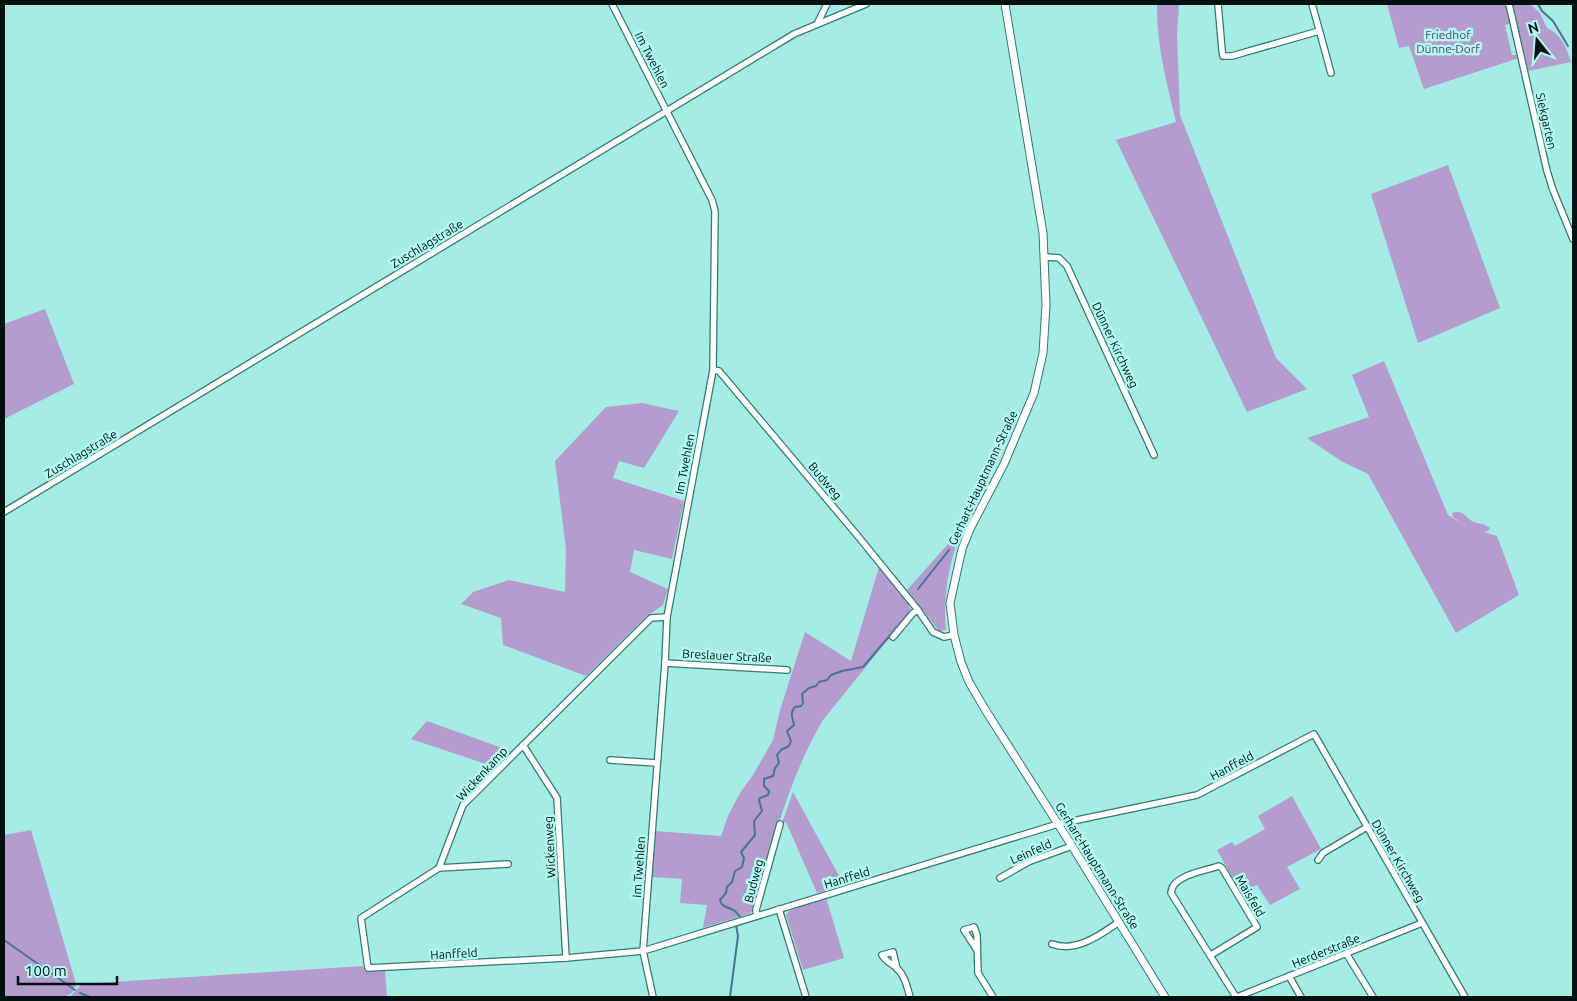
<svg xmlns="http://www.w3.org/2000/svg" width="1577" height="1001" font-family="Ubuntu,sans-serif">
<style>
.green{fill:#b59cce}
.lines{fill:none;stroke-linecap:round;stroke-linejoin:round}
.stream{stroke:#497394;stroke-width:2}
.minor-casing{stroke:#327a74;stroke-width:8}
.tertiary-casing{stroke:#327a74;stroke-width:9}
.minor{stroke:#fff;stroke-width:5.5}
.tertiary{stroke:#fff;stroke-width:7}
.labels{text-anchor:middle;stroke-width:5;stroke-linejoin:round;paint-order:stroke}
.park-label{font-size:12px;fill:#603981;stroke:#b1f9f1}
.street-label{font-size:12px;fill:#00110f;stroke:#b1f9f1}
</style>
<rect width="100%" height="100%" fill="#a4ece4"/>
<g class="green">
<path d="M1157 4H1179L1177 36 1180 115 1276 358 1307 389 1247 412 1116 140 1176 122C1167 84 1156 43 1157 4Z"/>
<polygon points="1387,4 1505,4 1511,24 1505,25 1512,55 1518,55 1519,58 1424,89 1409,46 1399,48"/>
<path d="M1511 4H1530L1540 13 1547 28C1562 35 1566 47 1571 62L1528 71Z"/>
<polygon points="1448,165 1500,308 1418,343 1371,194"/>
<polygon points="45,309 74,384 4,419 4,324"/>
<path d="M1384 361 1448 515 1466 526 1453 517 1452 513C1464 509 1465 518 1474 522 1480 524 1485 524 1490 528L1488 531 1484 532 1497 536 1519 595 1456 633 1368 474 1341 461 1307 438 1369 417 1352 375Z"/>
<polygon points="642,403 679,411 644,468 619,461 613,478 684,501 672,559 634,550 630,572 668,589 663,605 646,617 586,676 503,645 501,618 461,604 473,592 509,580 565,592 566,549 555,461 606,407"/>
<path d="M956 535 959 537C948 567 943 597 946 630L939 631 907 590Z"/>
<path d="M879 567 907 601 911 611 823 720C788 779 772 848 751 913L703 928 707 905 680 903 682 879 652 877 655 831 721 836 728 816 740 793 753 775 773 740 780 710 805 632 851 661Z"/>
<polygon points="427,721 511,751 495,767 411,739"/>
<polygon points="793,792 844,885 817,893 786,822 782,823"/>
<polygon points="1292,796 1321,849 1287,867 1300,889 1270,905 1257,885 1240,891 1217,850 1232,842 1235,846 1265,829 1258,816"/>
<polygon points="31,830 76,984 72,993 64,997 4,997 4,835"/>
<polygon points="826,897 844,958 803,970 786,915 789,911"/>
<polygon points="363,966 364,971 385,970 387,997 70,997 82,984"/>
</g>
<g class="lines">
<g class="stream">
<polyline points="1538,4 1542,11 1553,21 1568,46"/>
<polyline points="918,589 949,550"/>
<path d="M740 917C738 914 735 910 731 909 725 906 722 907 720 900L726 893 727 887 732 882 735 871 742 867 744 858 741 852 755 835 754 821 762 811 759 800 760 798 768 795 769 791 764 786V779L773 776 775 768 779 763 777 755 781 750 789 746 791 741 787 731 794 725C793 717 789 714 795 707L801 706 803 703 802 694 809 688 816 686 819 682 827 680 831 675 842 671 863 667 909 613"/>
<polyline points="4,940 75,990"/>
<polyline points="80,993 90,997"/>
<polyline points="730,997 738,936 736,925"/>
</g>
<defs>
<g id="minor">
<polyline points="612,4 712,200 715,211 713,370 667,617 665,663 643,951 653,997"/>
<polyline points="1218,4 1222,50 1223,56 1232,56 1319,31"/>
<polyline points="1312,4 1331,73"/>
<polyline points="1509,4 1547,171 1553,190 1573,239"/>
<polyline points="818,22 827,4"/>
<polyline points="1046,257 1059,258 1067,266 1154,455"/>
<polyline points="713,370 719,371 857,535 918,610 933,632 944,637 954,635"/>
<polyline points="4,512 794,34 866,4"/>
<polyline points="667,617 651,618 463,805 439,868 361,918 368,968 566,958 643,951 1058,824 1197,795 1314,734 1465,997"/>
<polyline points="893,637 913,613 918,610"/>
<polyline points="665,663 787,670"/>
<polyline points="523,745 557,798 566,958"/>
<polyline points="610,760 657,763"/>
<polyline points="1318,860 1323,853 1367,827"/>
<polyline points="439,868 508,864"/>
<polyline points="1000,878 1028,862 1072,846"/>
<polyline points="779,909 806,997"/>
<polyline points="757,916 756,910 780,824"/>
<path d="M1052 944C1076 953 1100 935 1119 922"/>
<polyline points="977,950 964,930 974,927 977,935 978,973 993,997"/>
<polyline points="1346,953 1373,997"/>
<path d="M1211 955 1257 927 1222 868 1219 866C1205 871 1172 875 1171 893L1236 997"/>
<path d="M897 969 893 952 882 955C885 961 892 964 897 968 905 976 907 987 910 997"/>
<polyline points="1289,976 1301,997"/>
<polyline points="1237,997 1422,923"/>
</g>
<polyline id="tertiary" points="1005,4 1043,233 1046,305 1043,353 1034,393 1004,464 970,529 962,549 950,603 954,635 961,662 969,682 986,711 1072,846 1165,997"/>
</defs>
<use href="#minor" class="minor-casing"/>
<use href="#tertiary" class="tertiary-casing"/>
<use href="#minor" class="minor"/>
<use href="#tertiary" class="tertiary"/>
</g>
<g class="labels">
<g class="park-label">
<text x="1448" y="39">Friedhof<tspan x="1448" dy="14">Dünne-Dorf</tspan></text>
</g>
<g class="street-label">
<text transform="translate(652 60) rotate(63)" y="4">Im Twehlen</text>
<text transform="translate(1546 121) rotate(77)" y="4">Siekgarten</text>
<text transform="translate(427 244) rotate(-31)" y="4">Zuschlagstraße</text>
<text transform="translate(1115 345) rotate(65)" y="4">Dünner Kirchweg</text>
<text transform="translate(81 454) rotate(-31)" y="4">Zuschlagstraße</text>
<text transform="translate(685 464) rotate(-79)" y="4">Im Twehlen</text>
<text transform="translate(983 478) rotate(-65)" y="4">Gerhart-Hauptmann-Straße</text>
<text transform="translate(825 481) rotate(50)" y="4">Budweg</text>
<text transform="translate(727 656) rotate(3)" y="4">Breslauer Straße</text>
<text transform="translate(1232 766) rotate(-28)" y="4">Hanffeld</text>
<text transform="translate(482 774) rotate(-47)" y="4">Wickenkamp</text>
<text transform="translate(550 847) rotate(-93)" y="4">Wickenweg</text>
<text transform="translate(1031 852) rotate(-24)" y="4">Leinfeld</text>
<text transform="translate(1398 861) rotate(60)" y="4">Dünner Kirchweg</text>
<text transform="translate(1097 866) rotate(58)" y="4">Gerhart-Hauptmann-Straße</text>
<text transform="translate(639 867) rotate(-86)" y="4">Im Twehlen</text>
<text transform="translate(847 878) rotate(-17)" y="4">Hanffeld</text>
<text transform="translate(754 881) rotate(-75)" y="4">Budweg</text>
<text transform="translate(1250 896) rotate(60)" y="4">Maisfeld</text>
<text transform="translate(1326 951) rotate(-22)" y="4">Herderstraße</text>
<text transform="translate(454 954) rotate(-3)" y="4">Hanffeld</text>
</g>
</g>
<rect width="1577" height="1001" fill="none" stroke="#00110f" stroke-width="10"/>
<g transform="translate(1537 40) rotate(343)" stroke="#b1f9f1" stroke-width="4" paint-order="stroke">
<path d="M0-4L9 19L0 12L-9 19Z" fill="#00110f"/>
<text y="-8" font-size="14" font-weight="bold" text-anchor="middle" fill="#00110f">N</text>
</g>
<path d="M18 976v8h99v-8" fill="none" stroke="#00110f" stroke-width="2.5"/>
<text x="25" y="976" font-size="15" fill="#00110f" stroke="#b1f9f1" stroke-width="4" paint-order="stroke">100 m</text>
</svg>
